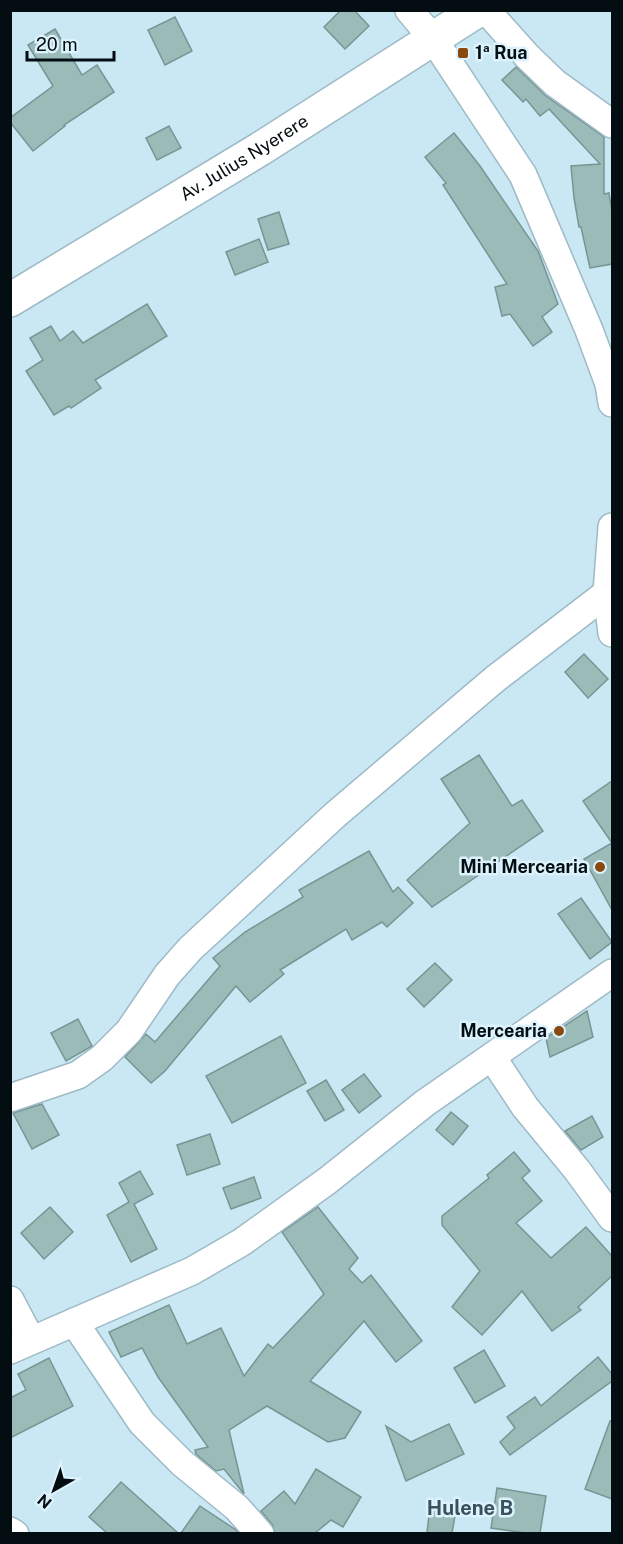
<svg xmlns="http://www.w3.org/2000/svg" width="623" height="1544" font-family="'Public Sans',sans-serif">
<style>
.building{fill:#9bbbb9;stroke:#769593;stroke-width:1.5}
.lines{fill:none;stroke-linecap:round;stroke-linejoin:round}
.minor-casing{stroke:#9ebac6;stroke-width:30}
.secondary-casing{stroke:#9ebac6;stroke-width:36}
.minor{stroke:#fff;stroke-width:27}
.secondary{stroke:#fff;stroke-width:33}
.poi-dot{fill:#89490f;stroke:#dcf3fd;stroke-width:2}
.labels{text-anchor:middle;stroke-width:5;stroke-linejoin:round;paint-order:stroke}
.poi-label{font-size:18px;font-weight:bold;fill:#040d11;stroke:#dcf3fd;text-anchor:end}
.street-label{font-size:18px;fill:#040d11;stroke:#dcf3fd}
.neighbourhood-label{font-size:20px;font-weight:bold;fill:#38515c;stroke:#dcf3fd}
</style>
<rect width="100%" height="100%" fill="#cae7f4"/>
<g class="building">
<polygon points="341,10 354,10 369,26 345,49 324,27"/>
<polygon points="175,17 192,51 165,65 148,30"/>
<polygon points="55,29 82,75 97,65 114,92 64,125 65,126 33,151 10,122 10,118 53,86 28,45"/>
<polygon points="516,67 546,96 604,137 604,194 609,193 612,212 612,264 590,268 581,227 579,227 574,198 571,166 600,164 549,109 540,116 526,99 523,102 502,80"/>
<polygon points="169,126 181,148 157,160 146,138"/>
<polygon points="454,133 480,166 538,251 558,304 542,317 552,332 533,346 510,314 502,316 495,287 507,284 443,185 446,183 425,157"/>
<polygon points="279,212 289,244 268,250 258,219"/>
<polygon points="259,239 268,262 235,275 226,252"/>
<polygon points="147,304 167,336 95,380 101,388 71,408 69,406 54,415 26,371 43,360 30,338 51,326 60,341 73,331 83,343"/>
<polygon points="584,654 608,679 588,698 565,672"/>
<polygon points="479,755 512,806 522,800 543,831 432,907 407,880 470,823 441,779"/>
<polygon points="612,781 612,910 584,859 612,843 583,801"/>
<polygon points="369,851 393,892 398,887 413,903 387,927 382,922 352,940 346,929 280,970 284,974 250,1002 236,986 165,1071 151,1083 125,1057 146,1034 155,1042 220,966 213,958 245,932 303,897 299,890"/>
<polygon points="581,898 612,942 590,959 558,914"/>
<polygon points="435,963 452,980 424,1007 407,989"/>
<polygon points="587,1011 593,1037 550,1057 546,1038"/>
<polygon points="78,1019 92,1046 66,1061 51,1033"/>
<polygon points="281,1036 306,1083 232,1123 206,1076"/>
<polygon points="364,1074 381,1096 359,1113 342,1090"/>
<polygon points="326,1080 344,1110 325,1121 307,1091"/>
<polygon points="42,1104 59,1135 32,1149 13,1113"/>
<polygon points="451,1112 468,1126 453,1145 436,1130"/>
<polygon points="592,1116 603,1137 581,1150 565,1131"/>
<polygon points="210,1134 220,1164 187,1175 177,1145"/>
<polygon points="514,1152 530,1171 522,1178 542,1201 516,1223 551,1258 586,1227 612,1256 612,1276 578,1307 581,1310 552,1331 522,1291 482,1335 452,1307 480,1271 442,1225 442,1216 489,1178 487,1175"/>
<polygon points="140,1171 153,1194 134,1204 157,1249 131,1262 107,1215 129,1202 119,1183"/>
<polygon points="254,1177 261,1198 231,1209 223,1188"/>
<polygon points="50,1207 73,1232 44,1259 21,1233"/>
<polygon points="318,1207 358,1258 349,1269 362,1283 371,1275 422,1341 396,1362 364,1321 310,1381 361,1412 345,1438 328,1442 267,1406 229,1430 244,1494 224,1469 216,1471 196,1454 195,1450 208,1447 158,1377 142,1348 121,1357 109,1332 169,1305 187,1344 221,1328 244,1376 268,1344 273,1348 324,1294 282,1232"/>
<polygon points="484,1350 505,1386 475,1403 454,1368"/>
<polygon points="598,1357 612,1374 612,1381 510,1455 500,1442 515,1428 507,1417 535,1397 541,1406"/>
<polygon points="49,1358 73,1406 10,1438 10,1398 26,1390 18,1374"/>
<polygon points="610,1421 612,1421 612,1499 585,1489"/>
<polygon points="449,1424 464,1454 406,1481 386,1426 411,1442"/>
<polygon points="316,1469 361,1497 343,1527 331,1520 315,1533 275,1533 272,1524 261,1511 284,1491 295,1504"/>
<polygon points="121,1482 178,1533 107,1533 89,1517"/>
<polygon points="497,1488 546,1496 540,1533 526,1533 491,1528"/>
<polygon points="200,1506 236,1530 239,1533 181,1533"/>
<polygon points="430,1506 456,1510 452,1533 427,1533"/>
</g>
<g class="lines">
<defs>
<g id="minor">
<polyline points="409,10 434,40 523,175 589,330 609,384 612,403"/>
<polyline points="486,10 527,56 555,83 612,124"/>
<polyline points="612,527 607,593 612,633"/>
<polyline points="492,1057 525,1107 577,1170 612,1218"/>
<polyline points="10,1098 78,1075 102,1058 129,1031 167,975 190,949 335,815 495,679 607,593 612,592"/>
<polyline points="10,1300 31,1340"/>
<polyline points="74,1322 142,1423 182,1463 237,1508 260,1534"/>
<polyline points="10,1350 192,1271 242,1242 327,1181 425,1103 612,973"/>
<polyline points="10,1531 15,1534"/>
</g>
<g id="secondary">
<path id="s1" d="M10 300 260 149 478 10"/>
</g>
</defs>
<use href="#minor" class="minor-casing"/>
<use href="#secondary" class="secondary-casing"/>
<use href="#minor" class="minor"/>
<use href="#secondary" class="secondary"/>
</g>
<g class="poi-dot">
<rect x="457" y="47" width="12" height="12" rx="3"/>
<circle cx="600" cy="867" r="6"/>
<circle cx="559" cy="1031" r="6"/>
</g>
<g class="labels">
<g class="poi-label">
<text x="475" y="59" text-anchor="start">1ª Rua</text>
<text x="588" y="873">Mini Mercearia</text>
<text x="547" y="1037">Mercearia</text>
</g>
<g class="street-label">
<text dy="6" stroke="none"><textPath href="#s1" startOffset="274">Av. Julius Nyerere</textPath></text>
</g>
<g class="neighbourhood-label">
<text x="470" y="1515">Hulene B</text>
</g>
</g>
<rect width="623" height="1544" fill="none" stroke="#040d11" stroke-width="24"/>
<g transform="translate(54 1490) rotate(220)" stroke="#dcf3fd" stroke-width="4.5" paint-order="stroke">
<path d="M0-4.5L10 22L0 15L-10 22Z" fill="#040d11"/>
<text y="-9" font-size="16" font-weight="bold" text-anchor="middle" fill="#040d11">N</text>
</g>
<path d="M27 51v9h87v-9" fill="none" stroke="#040d11" stroke-width="3"/>
<text x="36" y="51" font-size="18" fill="#040d11" stroke="#dcf3fd" stroke-width="4.5" paint-order="stroke">20 m</text>
</svg>
